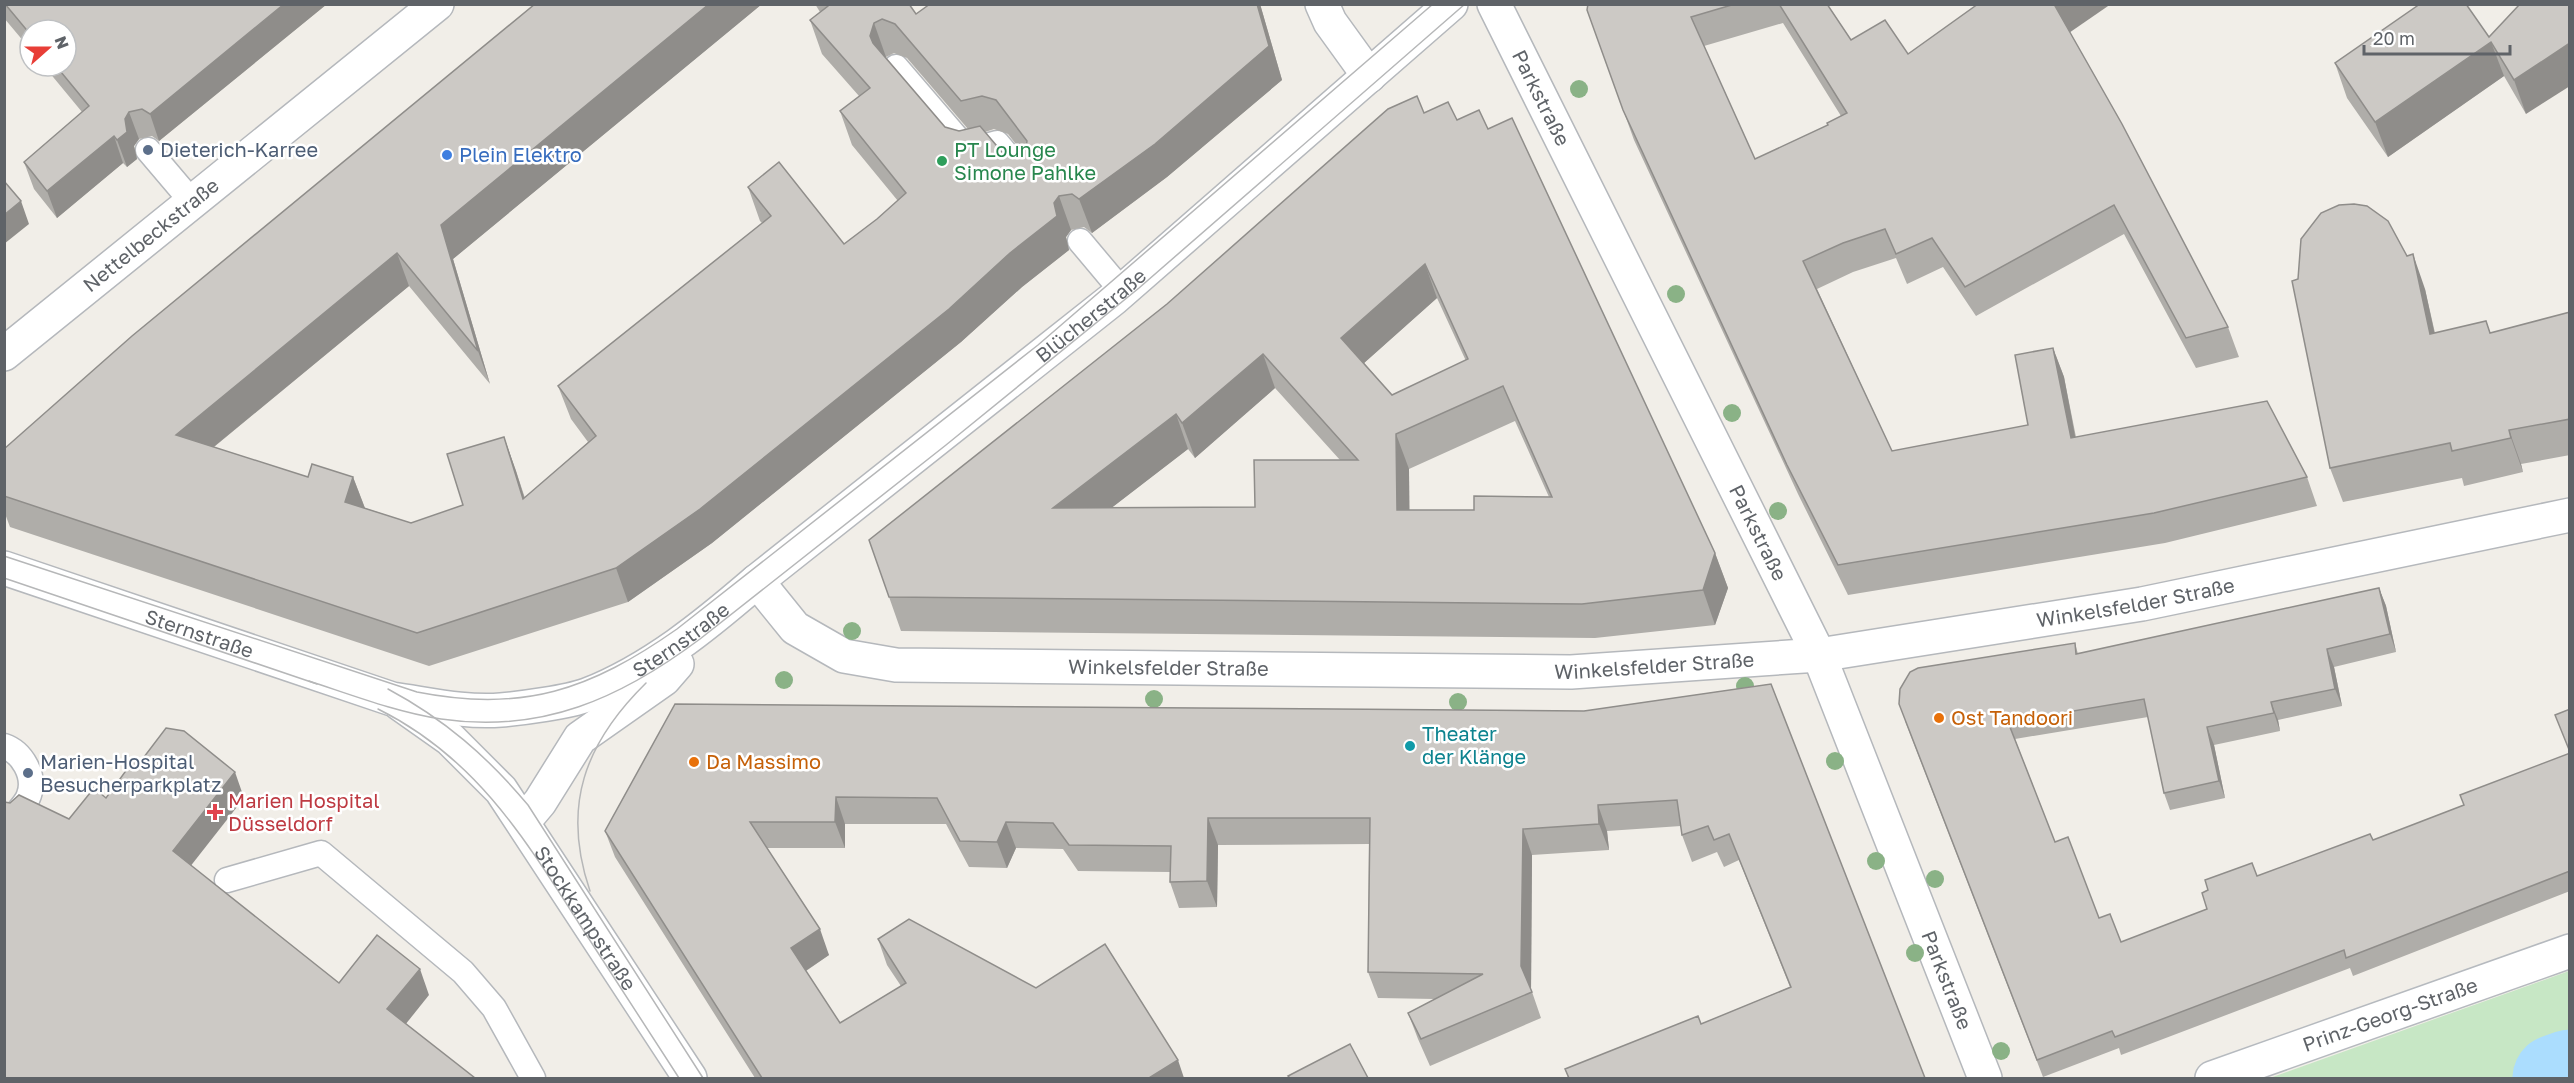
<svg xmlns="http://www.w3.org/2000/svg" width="2574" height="1083" font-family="'Golos Text',sans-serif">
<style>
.green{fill:#c7e7c5}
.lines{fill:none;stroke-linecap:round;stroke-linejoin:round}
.river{stroke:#abddfe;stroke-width:87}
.lane-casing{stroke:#b5b8bc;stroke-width:27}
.street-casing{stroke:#b5b8bc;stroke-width:36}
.secondary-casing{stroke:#b6babf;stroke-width:36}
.lane{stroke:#fff;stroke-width:24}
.street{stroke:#fff;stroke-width:33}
.secondary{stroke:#fff;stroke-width:33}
.tram{stroke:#b6b7b8;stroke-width:1.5}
.tree{fill:#8ab286}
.wall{fill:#afada9;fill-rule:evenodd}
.shaded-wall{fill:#8f8d8a}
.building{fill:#ccc9c5;stroke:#8f8d8a;stroke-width:1.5;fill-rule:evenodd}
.service-dot{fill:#5c6f8a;stroke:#fff;stroke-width:2}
.shop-dot{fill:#3f7fe0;stroke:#fff;stroke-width:2}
.leisure-dot{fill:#2e9e5b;stroke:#fff;stroke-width:2}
.food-dot{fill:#e8710a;stroke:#fff;stroke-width:2}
.culture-dot{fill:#0f9aa8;stroke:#fff;stroke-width:2}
.health-dot{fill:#e0444e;stroke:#fff;stroke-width:2}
.labels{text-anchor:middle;stroke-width:5;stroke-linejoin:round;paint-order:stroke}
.street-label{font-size:20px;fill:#5f6368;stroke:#fff}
.service-label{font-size:20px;fill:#4e5e75;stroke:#fff;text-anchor:start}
.leisure-label{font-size:20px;fill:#27864d;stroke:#fff;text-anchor:start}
.shop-label{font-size:20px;fill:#366cbe;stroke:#fff;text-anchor:start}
.food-label{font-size:20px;fill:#c56008;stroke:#fff;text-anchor:start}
.culture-label{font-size:20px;fill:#0d838f;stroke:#fff;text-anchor:start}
.health-label{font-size:20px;fill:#be3a42;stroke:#fff;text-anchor:start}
</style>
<rect width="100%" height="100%" fill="#f1eee8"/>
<polygon class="green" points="2569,971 2569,1078 2270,1078"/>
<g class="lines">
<polyline class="river" points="2556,1078 2570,1073"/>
<defs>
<g id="lane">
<polyline points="896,67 968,151 997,143 1025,176"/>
<polyline points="148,150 193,203"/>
<polyline points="1080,241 1122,291"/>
<path d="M4 746C22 752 36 776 29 795 27 802 20 809 15 815"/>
<polyline points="227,880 321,853 463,972 494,1008 533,1078"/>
</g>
<g id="street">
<polyline points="1322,4 1330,22 1369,76"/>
<path id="s1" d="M1494 4 1819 655 1985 1078"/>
<path id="s2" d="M4 354 437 4"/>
<path id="s3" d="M4 568 392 699C428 704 465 713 501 710 523 708 568 702 587 695 651 670 706 625 757 581L1113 299 1451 4"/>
<path id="s4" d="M757 581 795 628 844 656 896 665 1571 672 1819 655 2142 604 2570 515"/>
<path id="s5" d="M399 703 450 739 501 790 690 1078"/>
<polyline points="524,821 540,802 580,738 664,679 677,664"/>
</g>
<g id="secondary">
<path id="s6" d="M2212 1078 2570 951"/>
</g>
</defs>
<use href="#lane" class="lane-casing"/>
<use href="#street" class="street-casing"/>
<use href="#secondary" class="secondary-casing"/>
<use href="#lane" class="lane"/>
<use href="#street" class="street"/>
<use href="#secondary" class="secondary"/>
<g class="tram">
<path d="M4 556 417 692C523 713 590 690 677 629L1038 345 1433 4"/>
<polyline points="4,578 317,684"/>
<path d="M309 681C352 695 396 712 441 719 542 734 621 698 700 639L946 445 1139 288 1465 4"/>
<path d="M388 689C444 719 487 756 528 805L703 1078"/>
<path d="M378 709C475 757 524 837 580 925 613 976 646 1027 679 1078"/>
<path d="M590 891C561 806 585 743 646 683"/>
</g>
</g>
<g class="tree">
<circle cx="1579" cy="89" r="9"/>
<circle cx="1676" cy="294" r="9"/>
<circle cx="1732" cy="413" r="9"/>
<circle cx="1778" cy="511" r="9"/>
<circle cx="852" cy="631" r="9"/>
<circle cx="784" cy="680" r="9"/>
<circle cx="1745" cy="686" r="9"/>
<circle cx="1154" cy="699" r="9"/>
<circle cx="1458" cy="702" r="9"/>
<circle cx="1835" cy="761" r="9"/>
<circle cx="1876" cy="861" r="9"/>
<circle cx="1935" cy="879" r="9"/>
<circle cx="1915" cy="953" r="9"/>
<circle cx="2001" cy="1051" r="9"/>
</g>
<g class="wall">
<polygon points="4,4 327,4 159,141 152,136 139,139 134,146 137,159 127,167 123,163 57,218 34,189 24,162 82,112 44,66 66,66 30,30 30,49 4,18"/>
<path d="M535 4H762L453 259 490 384 409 286 214 447 308 477H353L365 508 411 523 463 505 504 437 516 471 525 498 588 442 571 419 558 386 762 223 760 221 748 187 844 244 877 219 898 201 852 145 840 111 859 96 822 54 810 20 820 12 815 4H909L916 14 930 4H1260L1282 80 1167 177 1092 233 1084 227 1071 230 1066 237 1069 250 1022 287 961 342 712 543 628 602 429 666 10 527 4 511V449ZM894 53 907 58 968 129 959 131 945 127 886 58V57ZM994 129 1008 134 1022 152 1016 156 1002 152 985 132Z"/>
<path d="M1588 4H1827L1851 40 1908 54 2070 32 2228 327 2239 357 2196 368 2124 234 1976 316 1943 267 1907 284 1896 258 1853 272 1817 289 1892 451 2028 425 2053 348 2064 377 2076 437 2307 477 2317 506 2165 543 1848 595 1798 494 1634 140 1587 10ZM1783 23 1841 116 1828 125 1755 159 1704 46Z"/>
<polygon points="2520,4 2526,114 2504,76 2388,157 2347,98 2335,63 2489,37"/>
<path d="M1457 120 1488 129 1715 553 1728 588 1715 625 1595 638 901 631 869 540ZM1437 298 1466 361 1392 395 1364 363ZM1275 388 1340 460 1255 507 1111 508 1188 449 1195 458ZM1515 421 1549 497 1474 510H1409V469Z"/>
<polygon points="2298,279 2425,289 2435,333 2486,321 2490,333 2570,312 2570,455 2521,464 2523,472 2464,486 2462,478 2343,502 2330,468"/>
<polygon points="2379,588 2386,606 2396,652 2334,667 2342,706 2278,720 2280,731 2214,745 2225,798 2170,810 2164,793 2148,717 2015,739 2055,842 2099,918 2121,942 2207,909 2257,876 2373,840 2464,805 2570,753 2570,891 2353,976 2350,968 2121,1055 2119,1048 2043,1077 1905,721 2075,643 2078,654"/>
<polygon points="1771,684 1925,1078 1568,1078 1565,1069 1701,1024 1790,987 1739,860 1724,867 1717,852 1692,862 1682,835 1681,826 1607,831 1609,850 1532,855 1531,989 1541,1018 1430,1066 1418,1039 1408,1013 1435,999 1378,998 1368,972 1369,844 1218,845 1217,907 1179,908 1170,882 1170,872 1078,871 1063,849 1016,848 1007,868 969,867 946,824 845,824 845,848 767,848 829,955 806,971 840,1023 901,986 887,965 878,939 1184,1078 755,1078 615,857 605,831 675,704 1584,711"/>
</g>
<g class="shaded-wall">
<polygon points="284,4 327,4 159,141 150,114"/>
<polygon points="709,4 762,4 453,259 490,384 478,351 441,225"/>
<polygon points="1257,4 1260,4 1282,80 1167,177 1092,233 1079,199"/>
<polygon points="2057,4 2111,4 2066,35 2055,6"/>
<polygon points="874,23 886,57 882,69 870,36"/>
<polygon points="2491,42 2504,76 2388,157 2375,122"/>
<polygon points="2570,43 2570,86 2526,114 2514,80"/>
<polygon points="129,112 139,139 134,146 137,159 127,167 117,140 125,119"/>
<polygon points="114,136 123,163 57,218 47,191"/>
<polygon points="1059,196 1071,230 1066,237 1069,250 1022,287 961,342 712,543 628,602 616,568 1010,253 1054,203"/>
<polygon points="21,201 29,224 4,244 4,215"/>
<polygon points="397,253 409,286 188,468 176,435"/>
<polygon points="2413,254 2425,289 2442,368 2430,334"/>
<polygon points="1425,264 1437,298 1354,372 1341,338"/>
<polygon points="2053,348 2064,377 2081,468 2071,438"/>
<polygon points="1263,354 1275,388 1195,458 1182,423"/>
<polygon points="1176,414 1188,449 1066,543 1053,508"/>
<polygon points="2509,430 2521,464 2523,472 2511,438"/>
<polygon points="1396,434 1409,469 1410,545 1397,510"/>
<polygon points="504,437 516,471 535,533 523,499"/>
<polygon points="353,477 366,511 345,502"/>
<polygon points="1715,553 1728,588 1715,625 1703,590"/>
<polygon points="2379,588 2386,606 2396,652 2390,634"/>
<polygon points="2327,649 2334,667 2342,706 2335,689"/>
<polygon points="2271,702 2278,720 2280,731 2274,713"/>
<polygon points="2207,727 2214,745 2225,798 2219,781"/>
<polygon points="235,772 244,798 182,877 173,851"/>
<polygon points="836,797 845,824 845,848 835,822"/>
<polygon points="1598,805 1607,831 1609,850 1599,824"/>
<polygon points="1208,818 1218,845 1217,907 1207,881"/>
<polygon points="1006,822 1016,848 1007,868 997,842"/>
<polygon points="1523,829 1532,855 1531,992 1521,966"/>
<polygon points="820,929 829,955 801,974 791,948"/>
<polygon points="420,969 429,995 397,1035 387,1009"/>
<polygon points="1178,1060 1184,1078 1149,1078"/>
</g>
<g class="building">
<polygon points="5,4 284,4 150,114 142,109 129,112 125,119 127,132 117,140 114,136 47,191 24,162 89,106 56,66 66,66 66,30 30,30 30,34"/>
<path d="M535 4H709L441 225 478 351 397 253 176 435 308 477 312 464 353 477 345 502 411 523 463 505 447 454 504 437 523 499 596 436 558 386 771 216 748 187 779 162 844 244 877 219 906 193 840 111 870 88 810 20 828 6 827 4H909L916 14 930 4H1257L1269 46 1155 144 1079 199 1072 194 1059 196 1054 203 1057 216 1010 253 949 309 700 509 616 568 417 633 4 496V449L132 336ZM882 19 895 24 961 101 982 96 996 100 1027 141 1026 148 1016 156 1002 152 980 126 959 131 945 127 873 43 870 36 874 23Z"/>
<polygon points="1588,4 1735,4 1691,17 1755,159 1828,125 1827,123 1847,113 1779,4 1827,4 1851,40 1885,20 1908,54 1978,4 2057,4 2055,6 2122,124 2228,327 2186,338 2114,205 1965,287 1932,238 1896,254 1885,229 1843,243 1803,261 1892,451 2028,425 2015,355 2053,348 2071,438 2267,401 2307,477 2154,513 1838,565 1787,465 1623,110 1587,10"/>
<polygon points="2420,4 2466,4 2489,37 2520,4 2570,4 2570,43 2514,80 2491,42 2375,122 2335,63"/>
<path d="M1417 96 1424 113 1448 102 1457 120 1479 110 1488 129 1512 118 1715 553 1703 590 1582 604 889 597 869 540 1167 304 1388 109ZM1425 264 1468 359 1392 395 1341 338ZM1263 354 1358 460H1254L1255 507 1053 508 1176 414 1182 423ZM1503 386 1552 497 1474 496V510H1397L1396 434Z"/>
<polygon points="4,181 21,201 4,215"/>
<polygon points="2354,204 2367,206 2388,221 2407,256 2413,254 2430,334 2486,321 2490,333 2570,312 2570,419 2509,430 2511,438 2452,451 2450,443 2330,468 2292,281 2298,279 2301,239 2321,213 2339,205"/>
<polygon points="2379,588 2390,634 2327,649 2335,689 2271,702 2274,713 2207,727 2219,781 2164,793 2144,699 2008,722 2055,842 2068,837 2099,918 2110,914 2121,942 2207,909 2202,893 2208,890 2205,880 2252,863 2257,876 2370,834 2373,840 2464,805 2460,795 2570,753 2570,871 2346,958 2344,950 2115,1037 2112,1031 2037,1060 1899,704 1900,689 1910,672 1918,668 2075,643 2076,654"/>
<polygon points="1771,684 1925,1078 1569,1078 1565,1069 1698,1016 1701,1024 1791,987 1729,834 1714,840 1708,826 1682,835 1677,800 1598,805 1599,824 1523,829 1521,966 1532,992 1421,1039 1408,1013 1483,974 1368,972 1370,818 1208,818 1207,881 1170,882 1171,846 1069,845 1053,823 1006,822 997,842 960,841 937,798 836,797 835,822 750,822 820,929 791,948 840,1023 906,983 878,939 909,919 1036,988 1105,944 1178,1060 1149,1078 762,1078 605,831 675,704 1584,711"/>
<polygon points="2570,709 2570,752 2555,715"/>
<polygon points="166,728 184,731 235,772 173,851 339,983 377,935 420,969 387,1009 475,1078 4,1078 4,802 10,803 19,795 69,819 94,788 106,798 136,757 141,761"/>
<polygon points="1350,1044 1368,1078 1290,1078 1288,1076"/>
</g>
<g class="service-dot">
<circle cx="148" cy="150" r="6"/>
<circle cx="28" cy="773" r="6"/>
</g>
<circle class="shop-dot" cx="447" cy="155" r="6"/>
<circle class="leisure-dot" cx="942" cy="161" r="6"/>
<g class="food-dot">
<circle cx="1939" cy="718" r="6"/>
<circle cx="694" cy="762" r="6"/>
</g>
<circle class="culture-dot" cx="1410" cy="746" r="6"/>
<path class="health-dot" d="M212 803h6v6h6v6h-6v6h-6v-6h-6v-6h6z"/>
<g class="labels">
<g class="street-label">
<text dy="7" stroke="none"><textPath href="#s1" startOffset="105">Parkstraße</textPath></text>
<text dy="7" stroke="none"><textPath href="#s2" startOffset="189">Nettelbeckstraße</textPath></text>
<text dy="7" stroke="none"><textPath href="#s3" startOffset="1239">Blücherstraße</textPath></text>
<text dy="7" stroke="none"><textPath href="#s1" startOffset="591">Parkstraße</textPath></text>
<text dy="7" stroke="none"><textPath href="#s4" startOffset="1414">Winkelsfelder Straße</textPath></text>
<text dy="7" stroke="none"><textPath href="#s3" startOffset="206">Sternstraße</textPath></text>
<text dy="7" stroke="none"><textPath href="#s3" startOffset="716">Sternstraße</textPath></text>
<text dy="7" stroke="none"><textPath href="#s4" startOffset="928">Winkelsfelder Straße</textPath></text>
<text dy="7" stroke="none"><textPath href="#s4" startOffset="442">Winkelsfelder Straße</textPath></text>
<text dy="7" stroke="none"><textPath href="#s5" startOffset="288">Stockkampstraße</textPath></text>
<text dy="7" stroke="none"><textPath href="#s1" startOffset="1077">Parkstraße</textPath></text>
<text dy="7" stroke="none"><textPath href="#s6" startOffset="189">Prinz-Georg-Straße</textPath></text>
</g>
<g class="service-label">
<text x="160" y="157">Dieterich-Karree</text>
<text x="40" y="769">Marien-Hospital<tspan x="40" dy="23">Besucherparkplatz</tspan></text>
</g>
<g class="leisure-label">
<text x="954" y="157">PT Lounge<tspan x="954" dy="23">Simone Pahlke</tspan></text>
</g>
<g class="shop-label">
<text x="459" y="162">Plein Elektro</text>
</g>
<g class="food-label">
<text x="1951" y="725">Ost Tandoori</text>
<text x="706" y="769">Da Massimo</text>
</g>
<g class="culture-label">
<text x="1422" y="741">Theater<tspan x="1422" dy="23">der Klänge</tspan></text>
</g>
<g class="health-label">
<text x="228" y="808">Marien Hospital<tspan x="228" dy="23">Düsseldorf</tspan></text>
</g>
</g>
<rect width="2574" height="1083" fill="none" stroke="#5f6368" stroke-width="12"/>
<g transform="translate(48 48) rotate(69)"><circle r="28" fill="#ffffff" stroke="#bfc1c3" stroke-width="1.5"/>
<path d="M0-4.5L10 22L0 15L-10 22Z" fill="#e83e37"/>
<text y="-9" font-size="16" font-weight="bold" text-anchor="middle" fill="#5f6368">N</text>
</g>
<path d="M2364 45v9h146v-9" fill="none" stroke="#5f6368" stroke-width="3"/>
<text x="2373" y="45" font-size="18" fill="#5f6368" stroke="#ffffff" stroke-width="4.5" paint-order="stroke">20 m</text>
</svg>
